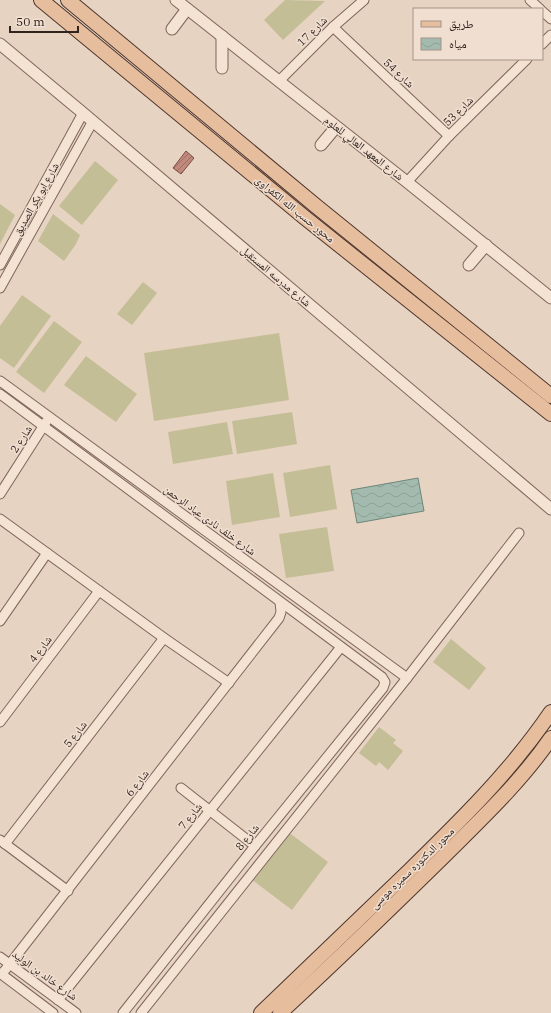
<svg xmlns="http://www.w3.org/2000/svg" width="551" height="1013" font-family="'IBM Plex Serif','Noto Naskh Arabic',serif">
<style>
.pitch{fill:#c4be97}
.water{fill:url(#water-waves);stroke:#6c877a}
.building{fill:url(#building-hatch);stroke:#7b4d44}
.lines{fill:none;stroke-linecap:round;stroke-linejoin:round}
.minor-casing{stroke:#7f665b;stroke-width:11}
.tertiary-casing{stroke:#7f665b;stroke-width:13}
.primary-casing{stroke:#4d362f;stroke-width:16}
.minor{stroke:#f4e2d3;stroke-width:9}
.tertiary{stroke:#f4e2d3;stroke-width:11}
.primary{stroke:#e7be9d;stroke-width:14}
.labels{text-anchor:middle;stroke-width:3;stroke-linejoin:round;paint-order:stroke}
.street-label{font-size:11px;fill:#30221d;stroke:#f0dfd0}
</style>
<defs>
<pattern id="water-waves" width="16" height="10" patternUnits="userSpaceOnUse"><rect width="16" height="10" fill="#a3bbae"/><path d="M0 5q4-4 8 0t8 0" fill="none" stroke="#8da095"/></pattern>
<pattern id="building-hatch" width="6" height="6" patternUnits="userSpaceOnUse"><rect width="6" height="6" fill="#c1887c"/><path d="M-1 1l2-2M0 6l6-6M5 7l2-2" fill="none" stroke="#9d6f65"/></pattern>
</defs>
<rect width="100%" height="100%" fill="#e7d3c1"/>
<g class="pitch">
<polygon points="285,0 325,1 283,40 264,20"/>
<polygon points="95,161 118,180 82,225 59,206"/>
<polygon points="0,204 15,215 0,244"/>
<polygon points="53,214 80,235 76,244 64,261 38,241"/>
<polygon points="143,282 157,293 132,325 117,314"/>
<polygon points="22,295 51,316 14,368 0,358 0,326"/>
<polygon points="54,321 82,342 44,393 16,372"/>
<polygon points="279,333 289,400 154,421 144,353"/>
<polygon points="86,356 137,394 116,422 64,385"/>
<polygon points="292,412 297,444 237,454 232,421"/>
<polygon points="227,422 233,454 173,464 168,432"/>
<polygon points="330,465 337,509 290,517 283,473"/>
<polygon points="273,473 280,517 232,525 226,481"/>
<polygon points="327,527 334,571 286,578 279,534"/>
<polygon points="451,639 486,668 469,690 433,662"/>
<polygon points="379,727 396,740 393,743 403,751 388,770 379,762 376,766 359,753"/>
<polygon points="287,831 328,862 292,910 251,879"/>
</g>
<polygon class="water" points="418,478 424,511 357,523 351,490"/>
<polygon class="building" points="186,151 194,158 181,174 173,168"/>
<g class="lines">
<defs>
<g id="minor">
<polyline points="530,0 540,9"/>
<polyline points="542,11 551,19"/>
<polyline points="333,27 449,136"/>
<polyline points="542,44 551,35"/>
<polyline points="279,81 333,27 364,0"/>
<polyline points="407,182 449,136 527,59"/>
<polyline points="0,265 83,113"/>
<polyline points="0,288 93,121"/>
<polyline points="0,381 407,678"/>
<polyline points="0,394 382,677 385,682 383,688 255,846 123,1013"/>
<polyline points="0,494 46,422"/>
<polyline points="0,519 164,638 229,683"/>
<polyline points="0,621 47,553"/>
<polyline points="0,722 99,591"/>
<polyline points="181,788 255,846"/>
<polyline points="0,840 68,891"/>
<polyline points="5,844 164,638"/>
<polyline points="0,957 76,1013"/>
<polyline points="0,973 53,1013"/>
<polyline points="2,974 279,618 281,612 280,602"/>
<polyline points="58,1000 341,647"/>
<polyline points="141,1013 407,678 519,533"/>
</g>
<g id="tertiary">
<polyline points="176,0 407,182 551,298"/>
<polyline points="172,29 187,9"/>
<polyline points="0,44 83,113 551,509"/>
<polyline points="222,68 222,36"/>
<polyline points="321,145 336,127"/>
<polyline points="469,265 486,245"/>
</g>
<g id="primary">
<polyline points="41,0 304,217 551,414"/>
<polyline points="68,0 316,206 551,396"/>
<path d="M261 1013C311 965 360 918 410 870 460 821 511 771 551 712"/>
<path d="M280 1013C334 963 388 911 441 859 479 821 520 783 551 738"/>
</g>
</defs>
<use href="#minor" class="minor-casing"/>
<use href="#tertiary" class="tertiary-casing"/>
<use href="#primary" class="primary-casing"/>
<use href="#minor" class="minor"/>
<use href="#tertiary" class="tertiary"/>
<use href="#primary" class="primary"/>
</g>
<g class="labels">
<g class="street-label">
<text transform="translate(312 31) rotate(-45)" y="4">شارع 17</text>
<text transform="translate(399 73) rotate(43)" y="4">شارع 54</text>
<text transform="translate(458 111) rotate(-45)" y="4">شارع 53</text>
<text transform="translate(364 148) rotate(38)" y="4">شارع المعهد العالي للعلوم</text>
<text transform="translate(36 199) rotate(-61)" y="4">شارع ابو بكر الصديق</text>
<text transform="translate(295 209) rotate(39)" y="4">محور حسب الله الكفراوى</text>
<text transform="translate(276 276) rotate(40)" y="4">شارع مدرسه المستقبل</text>
<text transform="translate(21 439) rotate(-57)" y="4">شارع 2</text>
<text transform="translate(210 520) rotate(36)" y="4">شارع خلف نادى عباد الرحمن</text>
<text transform="translate(40 649) rotate(-53)" y="4">شارع 4</text>
<text transform="translate(75 734) rotate(-52)" y="4">شارع 5</text>
<text transform="translate(137 783) rotate(-52)" y="4">شارع 6</text>
<text transform="translate(190 816) rotate(-51)" y="4">شارع 7</text>
<text transform="translate(247 837) rotate(-51)" y="4">شارع 8</text>
<text transform="translate(412 868) rotate(-44)" y="4">محور الدكتوره سميره موسى</text>
<text transform="translate(45 975) rotate(36)" y="4">شارع خالد بن الوليد</text>
</g>
</g>
<rect x="413" y="8" width="130" height="52" fill="#f0dfd0" stroke="#a39388"/>
<rect x="421" y="21" width="20" height="6" fill="#e7be9d" stroke="#a39388"/>
<text x="449" y="28" font-size="12" fill="#30221d">طريق</text>
<rect x="421" y="38" width="20" height="12" fill="url(#water-waves)" stroke="#a39388"/>
<text x="449" y="48" font-size="12" fill="#30221d">مياه</text>
<path d="M10 26v6h68v-6" fill="none" stroke="#30221d" stroke-width="2"/>
<text x="16" y="26" font-size="12" fill="#30221d" stroke="#f0dfd0" stroke-width="3" paint-order="stroke">50 m</text>
</svg>
